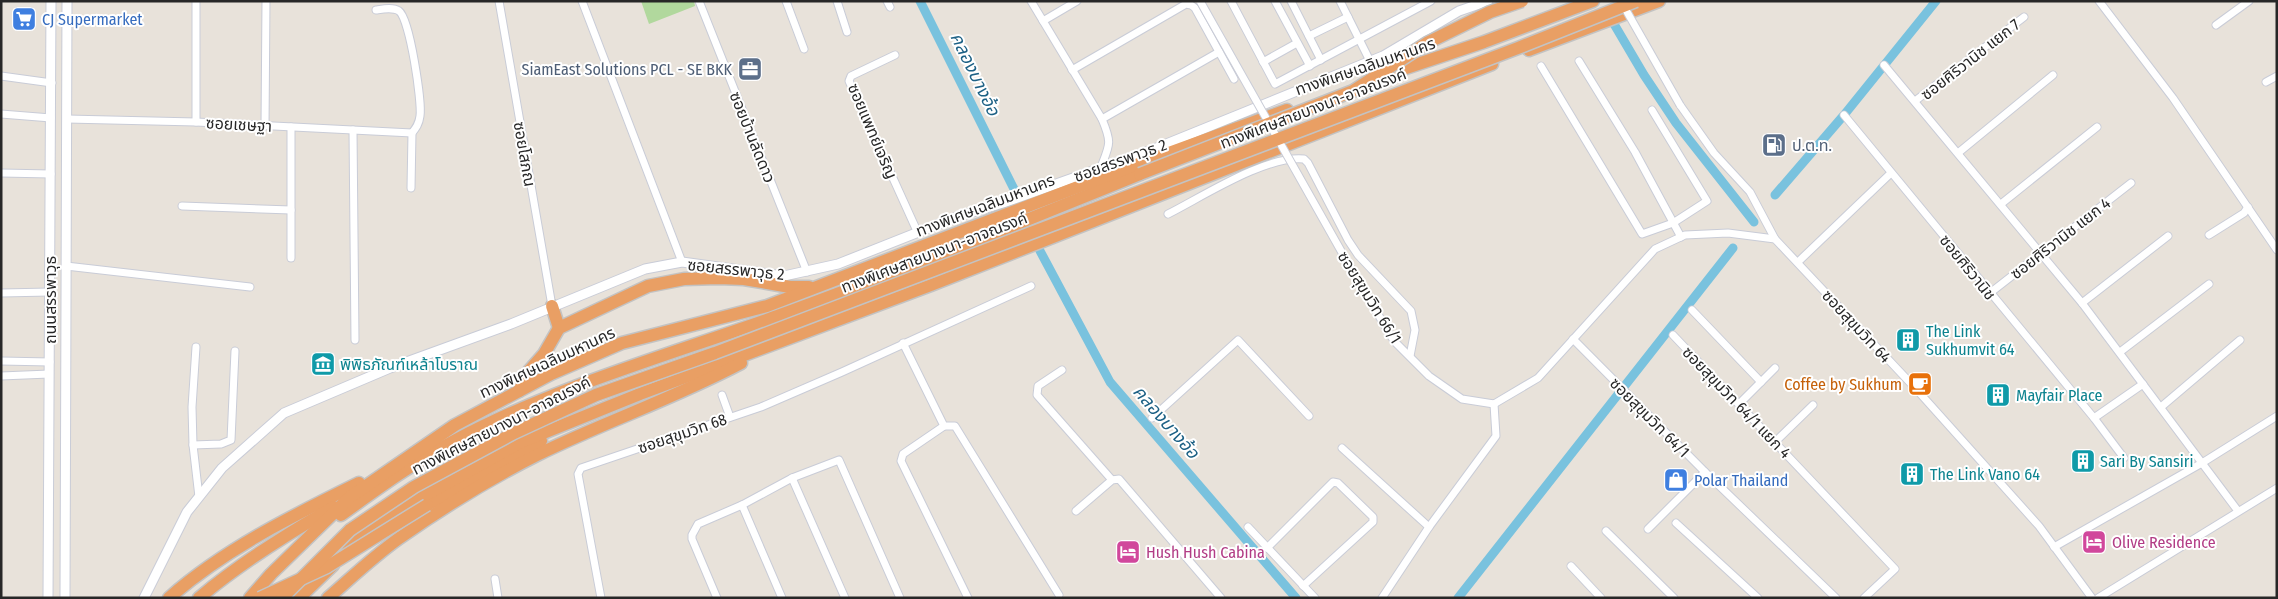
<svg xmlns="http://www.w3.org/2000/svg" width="2278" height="599" font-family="'Fira Sans Condensed','Noto Sans Thai',sans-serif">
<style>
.green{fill:#b1d89d}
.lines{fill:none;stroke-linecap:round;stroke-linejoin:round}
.canal{stroke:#79c2de;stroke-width:9}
.street-casing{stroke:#c9ccd7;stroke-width:9}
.secondary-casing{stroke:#c9ccd7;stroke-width:11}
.highway-casing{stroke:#c3c3c3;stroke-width:15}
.street{stroke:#fff;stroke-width:7}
.secondary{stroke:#fff;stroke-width:9}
.highway{stroke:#e99f64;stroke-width:12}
.street-bridge-casing{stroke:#c9ccd7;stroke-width:9;stroke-linecap:butt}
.highway-bridge-casing{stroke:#c3c3c3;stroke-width:15;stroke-linecap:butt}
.street-bridge{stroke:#fff;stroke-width:7}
.highway-bridge{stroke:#e99f64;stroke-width:12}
.labels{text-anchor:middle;stroke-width:4;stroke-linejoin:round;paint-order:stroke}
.shop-label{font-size:16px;fill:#366cbe;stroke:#fff;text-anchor:start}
.street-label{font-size:16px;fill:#272727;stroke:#fff}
.service-label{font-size:16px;fill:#4e5e75;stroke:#fff;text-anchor:end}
.culture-label{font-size:16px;fill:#0d838f;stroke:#fff;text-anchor:start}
.food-label{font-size:16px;fill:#c56008;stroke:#fff;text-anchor:end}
.hotel-label{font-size:16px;fill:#b23c85;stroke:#fff;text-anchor:start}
.water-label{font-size:18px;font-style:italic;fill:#1d6185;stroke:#fff}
</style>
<rect width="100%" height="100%" fill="#e8e2da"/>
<polygon class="green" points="641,1 694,1 695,6 649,24"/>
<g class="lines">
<g class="canal">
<polyline points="920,1 1014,189"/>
<polyline points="1614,24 1644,75 1676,123 1754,222"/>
<polyline points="1775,195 1844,115 1936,1"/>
<polyline points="1039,249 1110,382 1296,598"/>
<polyline points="1458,598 1733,248"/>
</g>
<defs>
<g id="street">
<polyline points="196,1 196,122"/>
<polyline points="499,1 552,306"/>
<polyline points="582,1 682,262"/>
<polyline points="699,1 807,272"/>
<polyline points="786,1 804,49"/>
<polyline points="837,1 847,32"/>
<polyline points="887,1 890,7"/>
<path d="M1031 1 1102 119C1112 143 1110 144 1101 167"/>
<polyline points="1231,1 1275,84 1431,1"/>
<polyline points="1275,1 1310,66"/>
<polyline points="1291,1 1321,60"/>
<polyline points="1340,1 1370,61"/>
<polyline points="2099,1 2173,98 2277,250"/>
<path d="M376 10C383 9 393 7 399 11 410 19 422 102 420 116 419 124 416 128 412 133L411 188"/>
<polyline points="1043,21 1077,1"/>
<polyline points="2216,25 2249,1"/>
<polyline points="1309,36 1348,17"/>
<polyline points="895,55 851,76 849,81 917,231"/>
<polyline points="1579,61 1635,152 1681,237"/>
<polyline points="1263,62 1297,43"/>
<polyline points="1884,65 2082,303 2238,511"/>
<polyline points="1541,66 1642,234 1673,223 1707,201 1652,110"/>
<polyline points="1072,70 1186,4 1191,5 1195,8 1234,79"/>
<polyline points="1,76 52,83"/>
<polyline points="2266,82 2277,76"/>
<polyline points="1915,101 2024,17"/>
<polyline points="1680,105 1714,153 1750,192 1775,239"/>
<polyline points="1,114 51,118"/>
<polyline points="1844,115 2094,418 2143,384"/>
<polyline points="67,119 196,122 412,133"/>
<polyline points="1102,119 1219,52"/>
<polyline points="265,126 266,1"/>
<polyline points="291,127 291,258"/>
<polyline points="353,130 355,340"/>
<polyline points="1958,153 2053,75"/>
<polyline points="1,173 51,174"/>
<polyline points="2001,204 2097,127"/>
<polyline points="182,206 291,210"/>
<path d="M1168 214C1202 197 1266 155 1304 159L1308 163 1348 240 1358 255 1411 311 1415 330 1410 356"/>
<polyline points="2209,235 2244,213 2248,207"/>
<polyline points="1798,262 1891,173"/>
<polyline points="66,266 250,287"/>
<polyline points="1358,281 1394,341 1429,376 1462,399 1494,404"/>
<polyline points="1,293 50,292"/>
<polyline points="1990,293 2131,183"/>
<polyline points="2082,303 2168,236"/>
<polyline points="1692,310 1761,382 1739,404"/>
<polyline points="1673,335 1895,569 1864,598"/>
<polyline points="1573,339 1705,472 1836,598"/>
<polyline points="903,343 944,426 955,426 1059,595"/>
<polyline points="196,347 192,407 193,445 199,497"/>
<polyline points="2120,352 2209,284"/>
<polyline points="1,361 50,362"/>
<polyline points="1062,370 1038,386 1037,395 1112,480"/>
<polyline points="1,376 49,374"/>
<polyline points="1761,382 1775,368"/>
<polyline points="722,395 730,417"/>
<polyline points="1494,404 1538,378 1655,249 1685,235 1728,233 1775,239 1917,390 2039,526 2092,598"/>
<polyline points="2161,407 2240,340"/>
<polyline points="1152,418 1238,340 1309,416"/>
<polyline points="2094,418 2124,458"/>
<polyline points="944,426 903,454 901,461 968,598"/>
<polyline points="1775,442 1813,405"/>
<polyline points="193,445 221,444 231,440 235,351"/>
<polyline points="1342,448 1429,527"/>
<polyline points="792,478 845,598"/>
<polyline points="742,505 782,598"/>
<polyline points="1076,511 1112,480 1119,479 1221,598"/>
<polyline points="1676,523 1758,598"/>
<polyline points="1248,527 1315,598"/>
<polyline points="1648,529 1705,472"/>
<polyline points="1606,531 1674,598"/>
<polyline points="2054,547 2202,463 2277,416"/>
<polyline points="1267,548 1333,482 1338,483 1373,517 1373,522 1303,586"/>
<polyline points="1571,566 1601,598"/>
<polyline points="495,579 498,598"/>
<polyline points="601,598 578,474 581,468 761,407 842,372 1031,286"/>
<polyline points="717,598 692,539 692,535 698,524 742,505 792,478 839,460 900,598"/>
<polyline points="1382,598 1429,527 1496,436 1494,404"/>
<polyline points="2098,598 2277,488"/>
</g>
<g id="secondary">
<polyline points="48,598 51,1"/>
<polyline points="65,598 67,1"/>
<polyline points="144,598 187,512 222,468 284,413 390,368 511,324 645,269 682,262 784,276 838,264 959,216 1003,203 1149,151 1383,56 1459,11 1488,1"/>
</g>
<g id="highway">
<polyline points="1529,50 1659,1"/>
<polyline points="1376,78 1484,42 1593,1"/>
<polyline points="552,306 559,328"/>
<polyline points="519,391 529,371 544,354 559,328 648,286 684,279 719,278 744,279 790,287 809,287"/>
<polyline points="427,505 541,441"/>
<path d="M341 515C377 489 414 462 454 441 555 387 666 356 772 318 896 273 1018 224 1140 174"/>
<polyline points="348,551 362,537 422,497 521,442 640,394 931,285 1492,64"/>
<path d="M169 598C223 550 294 515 359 483"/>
<path d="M199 598C240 563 287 534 334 507"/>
<polyline points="250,598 271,574 350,497 455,425 551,374 622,343 767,306 1122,170 1287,110"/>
<polyline points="299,598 333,565"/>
<path d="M328 598C351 578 373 557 398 539 442 508 489 479 537 455 604 422 675 398 741 363"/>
</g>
</defs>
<use href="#street" class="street-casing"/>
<use href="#secondary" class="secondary-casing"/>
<use href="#highway" class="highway-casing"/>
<use href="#street" class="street"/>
<use href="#secondary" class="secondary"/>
<use href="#highway" class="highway"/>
<defs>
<g id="street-bridge">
<polyline points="1200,1 1358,281"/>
<polyline points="1622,3 1680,105"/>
</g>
<g id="highway-bridge">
<polyline points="1140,174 1353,91 1427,43 1490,12 1522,1"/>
<polyline points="260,598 327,567 427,505"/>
<polyline points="282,598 350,530 414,487 514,433 596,395 715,353 1518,48 1636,1"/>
</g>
</defs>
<use href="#street-bridge" class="street-bridge-casing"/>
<use href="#highway-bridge" class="highway-bridge-casing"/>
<use href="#street-bridge" class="street-bridge"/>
<use href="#highway-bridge" class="highway-bridge"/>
</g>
<defs>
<symbol id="supermarket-square" viewBox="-11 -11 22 22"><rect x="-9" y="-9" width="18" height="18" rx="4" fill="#3f7fe0" stroke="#fff"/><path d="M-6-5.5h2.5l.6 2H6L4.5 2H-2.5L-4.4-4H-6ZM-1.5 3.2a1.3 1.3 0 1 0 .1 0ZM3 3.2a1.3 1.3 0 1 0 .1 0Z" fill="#fff"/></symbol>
<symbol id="office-square" viewBox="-11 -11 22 22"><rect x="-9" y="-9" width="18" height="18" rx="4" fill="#5c6f8a" stroke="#fff"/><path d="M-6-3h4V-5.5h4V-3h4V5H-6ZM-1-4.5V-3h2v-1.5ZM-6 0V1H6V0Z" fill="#fff"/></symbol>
<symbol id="fuel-square" viewBox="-11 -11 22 22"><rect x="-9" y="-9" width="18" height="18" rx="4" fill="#5c6f8a" stroke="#fff"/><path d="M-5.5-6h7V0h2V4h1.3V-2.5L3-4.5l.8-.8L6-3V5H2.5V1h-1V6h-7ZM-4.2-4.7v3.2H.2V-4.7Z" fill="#fff"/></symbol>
<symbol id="building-square" viewBox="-11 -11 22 22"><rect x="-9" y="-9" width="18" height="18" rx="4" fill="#0f9aa8" stroke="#fff"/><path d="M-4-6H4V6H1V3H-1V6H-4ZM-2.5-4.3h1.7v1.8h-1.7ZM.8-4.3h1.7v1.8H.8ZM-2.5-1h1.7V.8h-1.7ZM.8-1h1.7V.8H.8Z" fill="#fff"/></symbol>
<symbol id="museum-square" viewBox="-11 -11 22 22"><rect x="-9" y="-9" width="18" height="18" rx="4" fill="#0f9aa8" stroke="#fff"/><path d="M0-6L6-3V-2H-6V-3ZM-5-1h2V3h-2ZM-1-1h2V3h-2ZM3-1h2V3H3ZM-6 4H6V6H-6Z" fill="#fff"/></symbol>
<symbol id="cafe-square" viewBox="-11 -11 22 22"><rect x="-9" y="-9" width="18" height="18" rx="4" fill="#e8710a" stroke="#fff"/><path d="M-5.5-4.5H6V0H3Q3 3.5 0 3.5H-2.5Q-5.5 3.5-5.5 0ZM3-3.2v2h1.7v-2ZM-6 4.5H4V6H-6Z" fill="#fff"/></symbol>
<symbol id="shop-square" viewBox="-11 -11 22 22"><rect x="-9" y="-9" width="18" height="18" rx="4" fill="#3f7fe0" stroke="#fff"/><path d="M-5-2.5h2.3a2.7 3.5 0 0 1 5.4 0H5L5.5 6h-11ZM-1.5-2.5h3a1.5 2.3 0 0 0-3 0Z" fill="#fff"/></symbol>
<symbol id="hotel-square" viewBox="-11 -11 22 22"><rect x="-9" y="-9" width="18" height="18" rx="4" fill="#d1479c" stroke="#fff"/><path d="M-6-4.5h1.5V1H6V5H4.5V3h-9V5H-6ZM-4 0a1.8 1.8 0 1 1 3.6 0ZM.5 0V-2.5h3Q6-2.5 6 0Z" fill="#fff"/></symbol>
</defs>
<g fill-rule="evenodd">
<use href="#supermarket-square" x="10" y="5" width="28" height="28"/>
<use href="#office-square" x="736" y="55" width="28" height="28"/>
<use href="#fuel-square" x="1760" y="131" width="28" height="28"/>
<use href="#building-square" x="1894" y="326" width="28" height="28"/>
<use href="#museum-square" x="309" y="350" width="28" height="28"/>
<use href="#cafe-square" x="1906" y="370" width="28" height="28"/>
<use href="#building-square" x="1984" y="381" width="28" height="28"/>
<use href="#building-square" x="2069" y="447" width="28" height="28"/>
<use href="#building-square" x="1898" y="460" width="28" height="28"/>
<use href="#shop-square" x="1662" y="466" width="28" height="28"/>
<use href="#hotel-square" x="2080" y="528" width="28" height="28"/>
<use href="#hotel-square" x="1114" y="538" width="28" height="28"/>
</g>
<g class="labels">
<g class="shop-label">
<text x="42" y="25">CJ Supermarket</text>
<text x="1694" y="486">Polar Thailand</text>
</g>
<g class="street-label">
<text transform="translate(1970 59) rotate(-38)" y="6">ซอยศิริวานิช แยก 7</text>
<text transform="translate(1365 66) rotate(-19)" y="6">ทางพิเศษเฉลิมมหานคร</text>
<text transform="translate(1313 108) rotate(-21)" y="6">ทางพิเศษสายบางนา-อาจณรงค์</text>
<text transform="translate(239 124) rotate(3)" y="6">ซอยเชษฐา</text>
<text transform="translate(873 131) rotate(67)" y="6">ซอยแพทย์เจริญ</text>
<text transform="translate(753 137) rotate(68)" y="6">ซอยบ้านลัดดาว</text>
<text transform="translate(525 154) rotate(80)" y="6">ซอยโสภณ</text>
<text transform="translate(1120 160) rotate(-20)" y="6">ซอยสรรพาวุธ 2</text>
<text transform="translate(985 205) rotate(-21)" y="6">ทางพิเศษเฉลิมมหานคร</text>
<text transform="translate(2060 238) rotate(-38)" y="6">ซอยศิริวานิช แยก 4</text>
<text transform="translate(934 252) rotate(-21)" y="6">ทางพิเศษสายบางนา-อาจณรงค์</text>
<text transform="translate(1968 267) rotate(51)" y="6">ซอยศิริวานิช</text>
<text transform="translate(736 269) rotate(6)" y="6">ซอยสรรพาวุธ 2</text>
<text transform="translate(1370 297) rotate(58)" y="6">ซอยสุขุมวิท 66/1</text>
<text transform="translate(50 300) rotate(-90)" y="6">ถนนสรรพาวุธ</text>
<text transform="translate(1857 326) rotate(47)" y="6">ซอยสุขุมวิท 64</text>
<text transform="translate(547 362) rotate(-25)" y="6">ทางพิเศษเฉลิมมหานคร</text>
<text transform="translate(1737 402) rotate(46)" y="6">ซอยสุขุมวิท 64/1 แยก 4</text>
<text transform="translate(1650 417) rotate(45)" y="6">ซอยสุขุมวิท 64/1</text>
<text transform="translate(501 425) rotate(-27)" y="6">ทางพิเศษสายบางนา-อาจณรงค์</text>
<text transform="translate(682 433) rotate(-19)" y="6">ซอยสุขุมวิท 68</text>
</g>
<g class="service-label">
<text x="732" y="75">SiamEast Solutions PCL - SE BKK</text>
<text x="1792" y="151" text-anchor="start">ป.ต.ท.</text>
</g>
<g class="culture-label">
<text x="1926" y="337">The Link<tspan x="1926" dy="18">Sukhumvit 64</tspan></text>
<text x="340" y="370">พิพิธภัณฑ์เหล้าโบราณ</text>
<text x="2016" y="401">Mayfair Place</text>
<text x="2100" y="467">Sari By Sansiri</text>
<text x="1930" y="480">The Link Vano 64</text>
</g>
<g class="food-label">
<text x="1902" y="390">Coffee by Sukhum</text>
</g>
<g class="hotel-label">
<text x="2112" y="548">Olive Residence</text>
<text x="1146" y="558">Hush Hush Cabina</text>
</g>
<g class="water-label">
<text transform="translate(975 74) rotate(64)" y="6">คลองบางอ้อ</text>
<text transform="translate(1166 422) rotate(49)" y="6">คลองบางอ้อ</text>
</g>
</g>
<rect width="2278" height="599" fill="none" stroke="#272727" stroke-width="5"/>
</svg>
